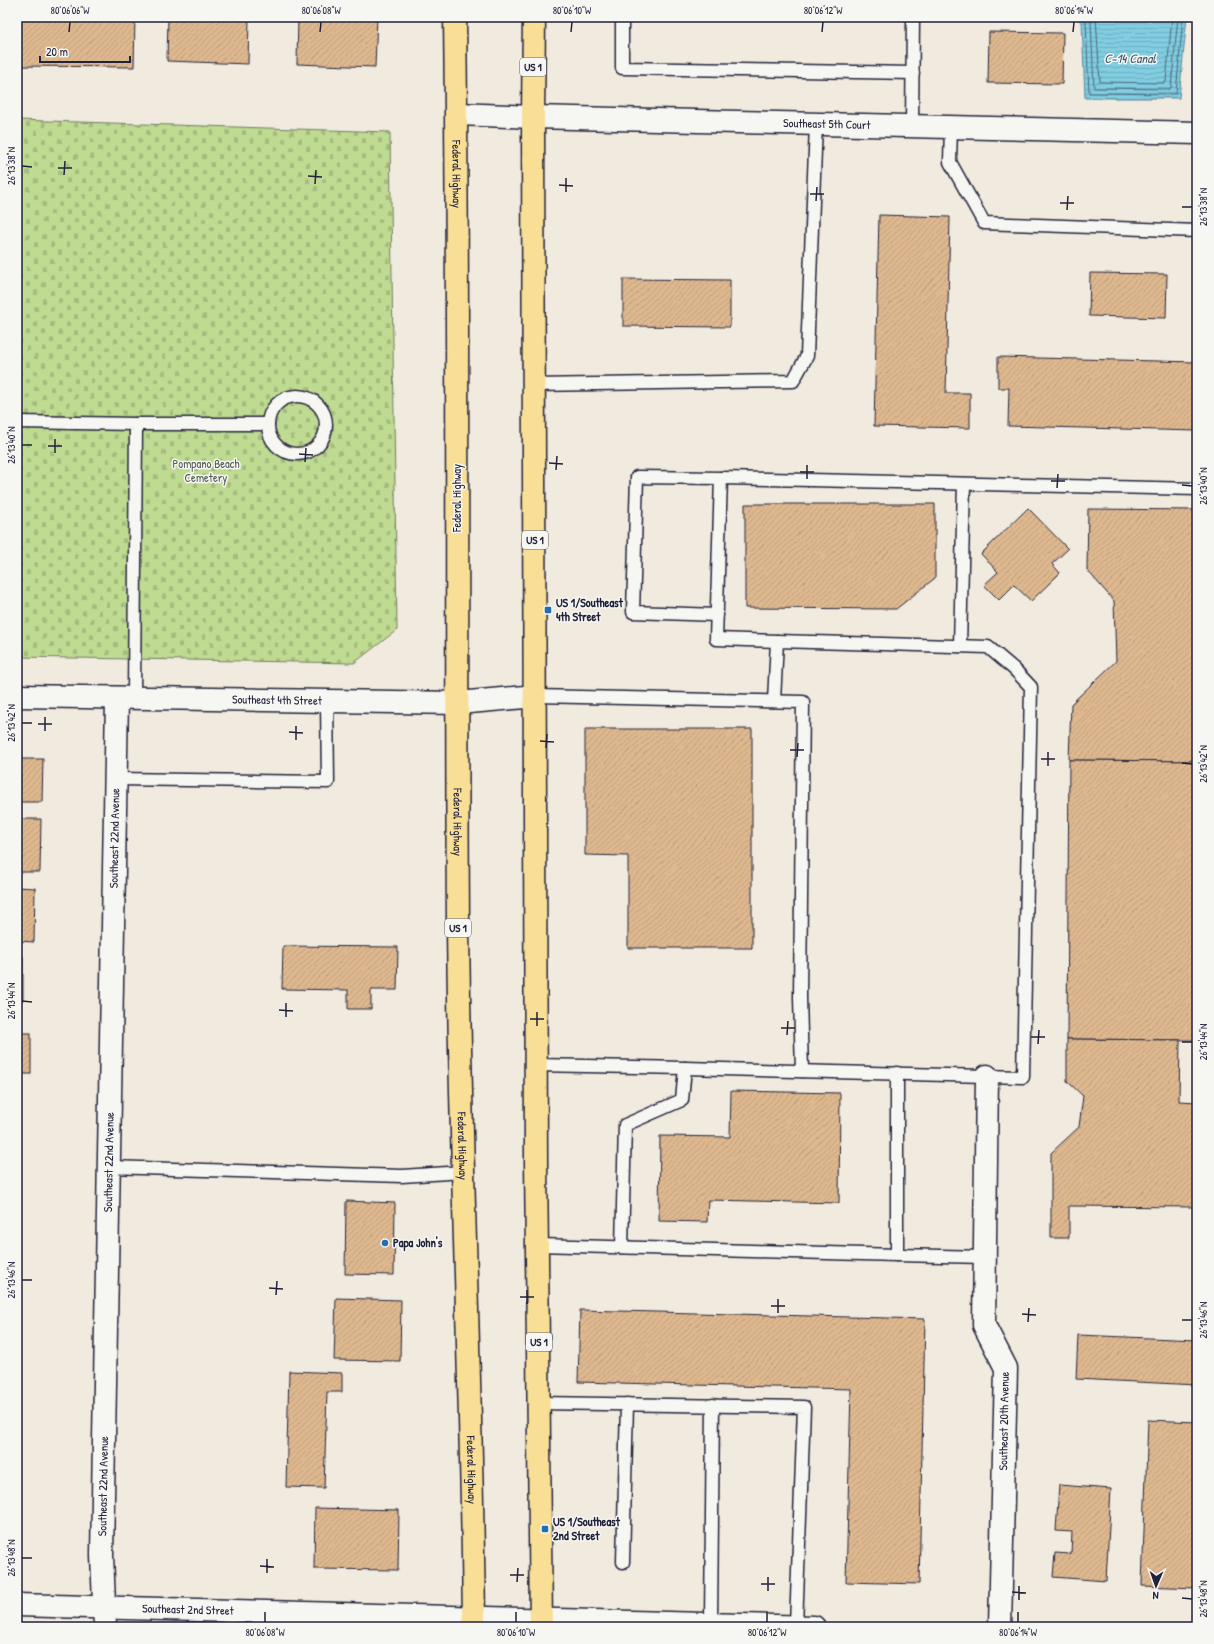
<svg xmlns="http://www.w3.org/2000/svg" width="1214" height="1644" font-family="'Patrick Hand',sans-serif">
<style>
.cemetery{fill:url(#cemetery-stones);stroke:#707e66}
.water{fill:url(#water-rules);stroke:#5b899f}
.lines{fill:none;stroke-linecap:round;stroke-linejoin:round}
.shore{stroke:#48667d;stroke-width:1}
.building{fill:url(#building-hatch);stroke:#22223b}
.service-casing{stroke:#22223b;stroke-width:15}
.minor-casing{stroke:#22223b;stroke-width:25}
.primary-casing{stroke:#22223b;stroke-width:25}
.service{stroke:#f6f6f2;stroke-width:12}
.minor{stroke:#f6f6f2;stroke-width:22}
.primary{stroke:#f9df96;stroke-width:22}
.ticks{fill:none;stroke:#22223b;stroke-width:1.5}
.poi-dot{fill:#1f6fb2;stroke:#f6f6f2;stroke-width:1.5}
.labels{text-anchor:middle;stroke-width:3;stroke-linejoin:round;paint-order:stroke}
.shield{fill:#f6f6f2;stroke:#626272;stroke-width:1}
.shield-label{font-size:11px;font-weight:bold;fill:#22223b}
.street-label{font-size:12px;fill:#22223b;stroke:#f6f6f2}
.park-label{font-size:12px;fill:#515955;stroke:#f6f6f2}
.poi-label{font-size:12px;font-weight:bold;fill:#22223b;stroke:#f6f6f2;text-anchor:start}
.water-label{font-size:13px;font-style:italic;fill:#3e556d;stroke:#f6f6f2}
.neatline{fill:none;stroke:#22223b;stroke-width:1.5}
.ticks-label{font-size:10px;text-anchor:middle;fill:#22223b}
</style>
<defs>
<pattern id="cemetery-stones" width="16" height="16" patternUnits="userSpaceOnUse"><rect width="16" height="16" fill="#bfda91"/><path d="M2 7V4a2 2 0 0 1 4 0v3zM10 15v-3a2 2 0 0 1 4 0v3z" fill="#a4bb7e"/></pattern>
<pattern id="water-rules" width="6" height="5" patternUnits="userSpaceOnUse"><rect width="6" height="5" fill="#81cde1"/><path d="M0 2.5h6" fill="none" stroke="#6fb0c2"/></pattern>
<pattern id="building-hatch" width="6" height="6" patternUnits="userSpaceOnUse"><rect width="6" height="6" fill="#deb88f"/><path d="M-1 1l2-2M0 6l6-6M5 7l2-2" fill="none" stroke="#be9e7c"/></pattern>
</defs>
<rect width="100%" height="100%" fill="#f1eade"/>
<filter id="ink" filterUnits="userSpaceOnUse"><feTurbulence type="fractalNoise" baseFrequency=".025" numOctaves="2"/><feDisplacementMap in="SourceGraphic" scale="8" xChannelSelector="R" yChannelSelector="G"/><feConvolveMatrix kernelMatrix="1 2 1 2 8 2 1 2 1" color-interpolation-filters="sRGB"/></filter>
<g filter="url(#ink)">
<polygon class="cemetery" points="17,120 390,132 397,630 354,663 17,657"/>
<polygon class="water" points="1073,17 1187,17 1179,98 1085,98 1082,22"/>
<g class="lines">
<g class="shore">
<polyline points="1082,17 1086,22 1089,93 1174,94 1176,93 1183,17"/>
<polyline points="1090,17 1091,22 1094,88 1169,89 1171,88 1178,17"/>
<polyline points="1096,17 1100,82 1164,83 1166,82 1172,17"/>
</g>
</g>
<g class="building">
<polygon points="17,17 135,17 134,67 17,66"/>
<polygon points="168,17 249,17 248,64 167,61"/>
<polygon points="298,17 377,17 375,67 297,64"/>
<polygon points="989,32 1063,33 1062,84 988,83"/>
<polygon points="879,215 950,217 946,393 970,393 970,428 874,426"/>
<polygon points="1090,273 1167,274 1166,318 1089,316"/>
<polygon points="623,279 730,280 730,327 623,326"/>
<polygon points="998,357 1197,362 1197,431 1008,426 1009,388 998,388"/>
<polygon points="745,504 935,504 935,578 896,609 745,608"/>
<polygon points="1028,508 1068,549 1052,564 1060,573 1031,601 1014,585 999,600 984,585 998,572 981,554"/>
<polygon points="1088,509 1197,510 1197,761 1069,760 1071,704 1116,661 1114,601 1087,570"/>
<polygon points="585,729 752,729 752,948 628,948 628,856 585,855"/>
<polygon points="17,759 43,759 42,802 17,802"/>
<polygon points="1069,760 1197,761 1197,1040 1067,1039"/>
<polygon points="17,819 41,819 40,872 17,872"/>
<polygon points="17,887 35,888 34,942 17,941"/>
<polygon points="283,946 398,947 397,990 371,990 371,1009 348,1009 348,990 282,989"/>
<rect x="17" y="957" width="6" height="43"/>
<rect x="17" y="1033" width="14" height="41"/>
<polygon points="1067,1039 1180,1040 1179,1101 1197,1102 1197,1207 1069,1206 1069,1238 1051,1238 1051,1153 1079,1127 1083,1096 1067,1081"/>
<polygon points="731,1091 840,1093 839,1203 708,1200 707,1222 659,1221 660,1136 730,1137"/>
<polygon points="346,1201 395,1203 394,1275 345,1274"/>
<polygon points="336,1298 401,1300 400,1361 334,1360"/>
<polygon points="580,1310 925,1319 919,1584 846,1582 851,1389 578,1382"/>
<polygon points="1078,1335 1197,1340 1197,1385 1076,1379"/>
<polygon points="289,1371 342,1373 342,1392 327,1392 324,1488 286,1487"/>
<polygon points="1148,1420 1197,1422 1197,1588 1142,1586"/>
<polygon points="1059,1485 1111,1489 1106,1581 1053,1577 1055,1553 1071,1554 1072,1532 1056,1531"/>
<polygon points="315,1508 399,1510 398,1570 314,1569"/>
</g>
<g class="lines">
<defs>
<g id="service">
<polyline points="622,17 622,68 913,73"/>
<polyline points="912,127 913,17"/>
<polyline points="951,128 950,162 984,223 1197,231"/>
<polyline points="534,385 793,381 807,356 816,124"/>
<circle cx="297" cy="425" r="29"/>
<polyline points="17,422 136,424 134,698"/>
<polyline points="136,424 268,424"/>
<polyline points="717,615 633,612 637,477 721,478"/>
<polyline points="777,641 716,639 721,478 1197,489"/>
<polyline points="960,646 964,484"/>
<polyline points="536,696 803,702 800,997 802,1071"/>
<polyline points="116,779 328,782 327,701"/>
<polyline points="536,1065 685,1068 1023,1077 1031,687 1014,669 988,647 777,641 774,701"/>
<polyline points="897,1073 897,1255 985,1257"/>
<polyline points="109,1167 402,1176 463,1172"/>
<polyline points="538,1245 897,1255"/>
<polyline points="622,1247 625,1125 682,1100 685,1068"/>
<polyline points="539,1403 804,1407 796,1626"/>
<polyline points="623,1562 627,1404"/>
<polyline points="711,1624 713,1405"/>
</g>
<g id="minor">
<path id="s1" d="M457 114 533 117 1197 133"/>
<path id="s2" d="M17 696 458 703 536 696"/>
<polyline points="987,1076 984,1325 1006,1368 1000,1627"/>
<path id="s3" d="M17 1605 814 1627"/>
<path id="s4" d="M105 1627 102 1555 117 698"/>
</g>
<g id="primary">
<path id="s5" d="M455 17C459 319 456 621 458 923 460 1158 472 1392 474 1627"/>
<polyline points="534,17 533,117 536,1161 541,1627"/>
</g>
</defs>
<use href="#service" class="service-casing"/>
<use href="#minor" class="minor-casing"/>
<use href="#primary" class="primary-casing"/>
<use href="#service" class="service"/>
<use href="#minor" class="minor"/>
<use href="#primary" class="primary"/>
</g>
</g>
<path class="ticks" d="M69 32 70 22M320 32 321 22M571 32 572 22M822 32 823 22M1073 32 1074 22M22 166 32 167M58 168H72M64 175 65 161M308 176 322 177M315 184 316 170M559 185 573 186M566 192V178M810 194H824M816 201 817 187M1060 203H1074M1182 207H1192M1067 210 1068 196M22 445H32M48 446H62M55 453V439M299 454 313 455M305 462 306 448M549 463 563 464M556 470 557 456M800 472H814M807 479V465M1051 481H1065M1182 485 1192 486M1057 488 1058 474M22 723H32M38 724H52M45 731V717M289 732 303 733M296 740V726M540 741 554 742M546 748 547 734M790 750H804M797 757 798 743M1041 759H1055M1182 763 1192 764M1048 766V752M22 1001 32 1002M279 1010 293 1011M286 1017V1003M530 1019H544M537 1026V1012M781 1028H795M787 1035 788 1021M1031 1037H1045M1182 1042H1192M1038 1044 1039 1030M22 1280H32M269 1288 283 1289M276 1295 277 1281M520 1297H534M527 1304V1290M771 1306H785M778 1313V1299M1022 1314 1036 1315M1182 1320H1192M1028 1322 1029 1308M22 1558H32M260 1566 274 1567M267 1573V1559M510 1575H524M517 1582 518 1568M761 1584H775M768 1591V1577M1012 1592 1026 1593M1182 1598 1192 1599M1019 1600V1586M265 1622V1612M516 1622V1612M767 1622V1612M1018 1622V1612"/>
<g class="poi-dot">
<rect x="544" y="606" width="8" height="8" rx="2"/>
<circle cx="385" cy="1243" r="4"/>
<rect x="541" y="1525" width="8" height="8" rx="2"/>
</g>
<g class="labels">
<g class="shield">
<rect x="520" y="58" width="26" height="18" rx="3"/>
<rect x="522" y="531" width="26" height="18" rx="3"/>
<rect x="445" y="919" width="26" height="18" rx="3"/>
<rect x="526" y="1333" width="26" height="18" rx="3"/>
</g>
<g class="shield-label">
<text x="533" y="71">US 1</text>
<text x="535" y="544">US 1</text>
<text x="458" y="932">US 1</text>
<text x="539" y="1346">US 1</text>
</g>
<g class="street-label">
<text dy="4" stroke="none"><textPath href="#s1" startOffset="370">Southeast 5th Court</textPath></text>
<text dy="4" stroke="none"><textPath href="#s5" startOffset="157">Federal Highway</textPath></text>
<text transform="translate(457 498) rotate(-90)" y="4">Federal Highway</text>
<text dy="4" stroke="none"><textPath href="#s2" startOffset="260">Southeast 4th Street</textPath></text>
<text dy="4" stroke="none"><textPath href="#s5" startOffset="805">Federal Highway</textPath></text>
<text dy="4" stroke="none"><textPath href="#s4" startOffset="789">Southeast 22nd Avenue</textPath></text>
<text dy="4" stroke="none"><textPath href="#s5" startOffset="1129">Federal Highway</textPath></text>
<text dy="4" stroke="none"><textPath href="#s4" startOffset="465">Southeast 22nd Avenue</textPath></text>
<text transform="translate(1004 1421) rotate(-89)" y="4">Southeast 20th Avenue</text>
<text dy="4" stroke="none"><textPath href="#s5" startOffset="1453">Federal Highway</textPath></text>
<text dy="4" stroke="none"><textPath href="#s4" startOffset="141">Southeast 22nd Avenue</textPath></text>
<text dy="4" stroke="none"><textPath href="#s3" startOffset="171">Southeast 2nd Street</textPath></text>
</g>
<g class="park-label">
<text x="206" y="468">Pompano Beach<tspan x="206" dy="14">Cemetery</tspan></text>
</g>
<g class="poi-label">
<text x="556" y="607">US 1/Southeast<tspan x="556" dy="14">4th Street</tspan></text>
<text x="393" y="1247">Papa John's</text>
<text x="553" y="1526">US 1/Southeast<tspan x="553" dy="14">2nd Street</tspan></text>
</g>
<g class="water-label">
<text x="1130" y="63">C-14 Canal</text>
</g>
</g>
<rect width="1214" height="1644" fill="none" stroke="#f6f6f2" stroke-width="44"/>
<g transform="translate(1156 1586) rotate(182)" stroke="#f6f6f2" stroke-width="3" paint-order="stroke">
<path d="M0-3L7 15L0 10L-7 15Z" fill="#22223b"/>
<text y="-6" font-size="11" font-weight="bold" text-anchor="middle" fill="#22223b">N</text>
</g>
<path d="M40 56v6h90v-6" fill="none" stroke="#22223b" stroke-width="2"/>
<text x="46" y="56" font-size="12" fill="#22223b" stroke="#f6f6f2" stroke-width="3" paint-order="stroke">20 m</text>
<rect x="22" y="22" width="1170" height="1600" class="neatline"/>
<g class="ticks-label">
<text x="70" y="14">80°06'06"W</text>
<text x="321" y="14">80°06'08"W</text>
<text x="572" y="14">80°06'10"W</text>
<text x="823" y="14">80°06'12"W</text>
<text x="1074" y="14">80°06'14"W</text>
<text transform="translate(11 166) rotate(-90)" y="4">26°13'38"N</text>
<text transform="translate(1203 207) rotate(-90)" y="4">26°13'38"N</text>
<text transform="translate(11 445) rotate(-90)" y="4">26°13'40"N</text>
<text transform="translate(1203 486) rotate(-90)" y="4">26°13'40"N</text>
<text transform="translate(11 723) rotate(-90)" y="4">26°13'42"N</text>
<text transform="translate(1203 764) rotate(-90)" y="4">26°13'42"N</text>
<text transform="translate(11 1001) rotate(-90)" y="4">26°13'44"N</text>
<text transform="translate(1203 1042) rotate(-90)" y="4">26°13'44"N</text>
<text transform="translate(11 1280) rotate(-90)" y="4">26°13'46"N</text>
<text transform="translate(1203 1320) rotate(-90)" y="4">26°13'46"N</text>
<text transform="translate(11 1558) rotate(-90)" y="4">26°13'48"N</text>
<text transform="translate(1203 1599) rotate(-90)" y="4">26°13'48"N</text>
<text x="265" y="1636">80°06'08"W</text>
<text x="516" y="1636">80°06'10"W</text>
<text x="767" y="1636">80°06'12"W</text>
<text x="1018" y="1636">80°06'14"W</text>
</g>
</svg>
